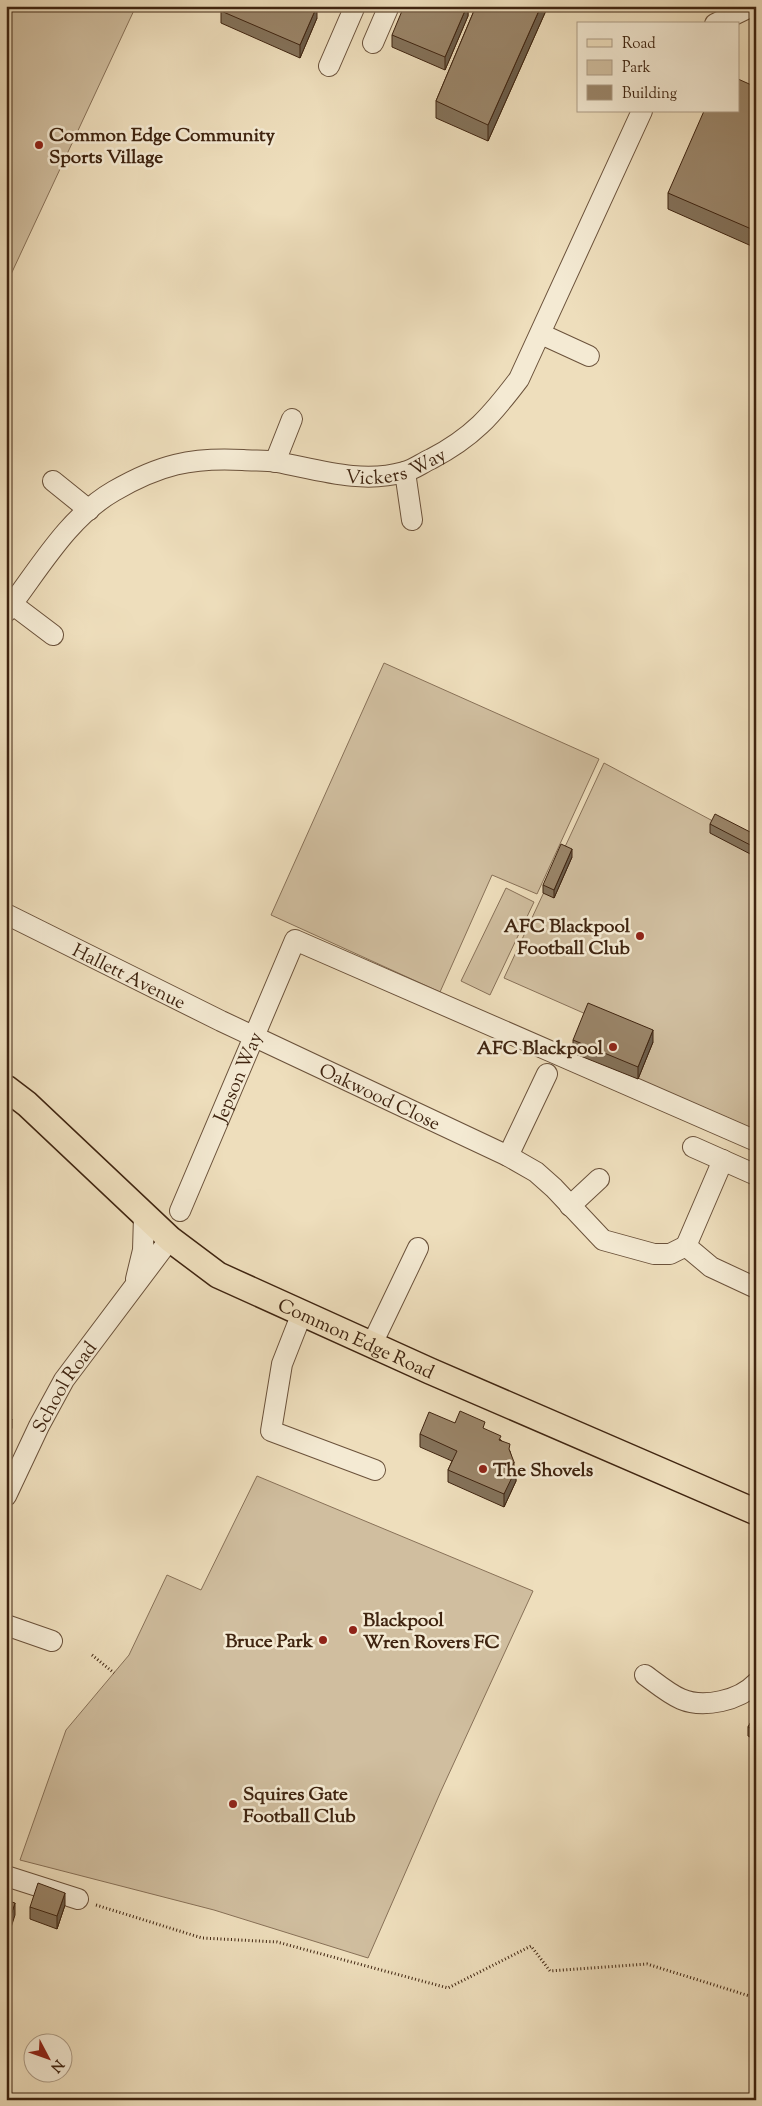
<svg xmlns="http://www.w3.org/2000/svg" width="762" height="2106" font-family="'Sorts Mill Goudy',serif">
<style>
.green{fill:#d0be9f;stroke:#887158}
.lines{fill:none;stroke-linecap:round;stroke-linejoin:round}
.minor-casing{stroke:#6b523b;stroke-width:22}
.major-casing{stroke:#3f2410;stroke-width:28}
.path{stroke:#3f2410;stroke-width:3;stroke-dasharray:1 2.5;stroke-linecap:butt}
.minor{stroke:#f4ead3;stroke-width:20}
.major{stroke:#eedebc;stroke-width:25}
.wall{fill:#84725a;stroke:#3f2410}
.shaded-wall{fill:#6c5d4a;stroke:#3f2410}
.building{fill:#9a8569;stroke:#3f2410}
.poi-dot{fill:#8f2418;stroke:#f4ead3;stroke-width:2}
.labels{text-anchor:middle;stroke-width:5;stroke-linejoin:round;paint-order:stroke}
.poi-label{font-size:19px;font-weight:bold;fill:#3f2410;stroke:#f4ead3;text-anchor:start}
.street-label{font-size:19px;fill:#3f2410;stroke:#f4ead3}
</style>
<rect width="100%" height="100%" fill="#eedebc"/>
<filter id="stains"><feTurbulence type="fractalNoise" baseFrequency=".004" numOctaves="4"/><feColorMatrix values="0 0 0 0 .2 0 0 0 0 .09 0 0 0 0 .02 0 0 0 .5 -.17"/></filter>
<radialGradient id="worn" r=".72"><stop offset=".6" stop-color="#630" stop-opacity="0"/><stop offset="1" stop-color="#630" stop-opacity=".3"/></radialGradient>
<g class="green">
<polygon points="6,6 136,6 6,285"/>
<polygon points="384,663 599,759 537,894 492,875 440,992 271,915"/>
<polygon points="604,763 756,844 756,1130 638,1079 588,1015 504,978"/>
<polygon points="506,888 534,902 490,995 461,981"/>
<polygon points="257,1476 533,1591 441,1791 368,1958 214,1910 20,1860 66,1730 129,1655 167,1575 201,1590"/>
</g>
<g class="lines">
<defs>
<g id="minor">
<polyline points="715,24 752,6"/>
<polyline points="373,43 389,6"/>
<polyline points="329,66 355,6"/>
<polyline points="541,334 589,356"/>
<polyline points="275,462 292,419"/>
<polyline points="405,472 412,520"/>
<polyline points="53,481 89,510"/>
<polyline points="12,604 53,635"/>
<path id="s1" d="M6 612C38 571 67 518 114 491 159 465 191 457 243 460 254 461 266 460 277 462 319 470 362 484 404 472 413 470 422 463 431 459 473 437 491 416 519 379L642 111"/>
<path id="s2" d="M6 914 221 1021 508 1156 536 1172 554 1188 603 1240 654 1254H670L686 1246 711 1267 756 1288"/>
<polyline points="693,1147 756,1175"/>
<polyline points="508,1156 547,1074"/>
<polyline points="570,1206 599,1179"/>
<path id="s3" d="M180 1211 295 940 756 1141"/>
<polyline points="686,1246 723,1160"/>
<polyline points="136,1279 143,1250 144,1216"/>
<polyline points="302,1313 282,1364 271,1431 375,1470"/>
<polyline points="372,1344 418,1248"/>
<path id="s4" d="M6 1496 39 1426 64 1380 170 1239"/>
<polyline points="6,1625 52,1641"/>
<path d="M645 1675C656 1683 669 1694 681 1699 704 1709 740 1700 756 1683"/>
<polyline points="6,1876 78,1899"/>
</g>
<g id="major">
<path id="s5" d="M6 1088 27 1104 170 1239 218 1275 430 1371 756 1512"/>
</g>
</defs>
<use href="#minor" class="minor-casing"/>
<use href="#major" class="major-casing"/>
<g class="path">
<polyline points="92,1655 114,1673"/>
<polyline points="96,1905 202,1938 277,1942 448,1988 531,1946 550,1971 647,1964 756,1998"/>
</g>
<use href="#minor" class="minor"/>
<use href="#major" class="major"/>
</g>
<g class="wall">
<polygon points="468,6 468,16 445,70 392,47 392,35"/>
<polygon points="476,6 548,6 488,141 436,118 436,101"/>
<polygon points="221,11 317,18 300,58 221,23"/>
<polygon points="756,87 756,248 668,209 668,193"/>
<polygon points="710,824 756,835 756,857 710,833"/>
<polygon points="572,857 554,898 543,893 543,885"/>
<polygon points="573,1040 653,1042 638,1079 573,1053"/>
<polygon points="455,1423 485,1430 501,1440 510,1451 514,1468 516,1481 504,1507 448,1482 448,1470 452,1461 420,1447 420,1434"/>
<polygon points="756,1713 756,1740 748,1736 748,1727"/>
<polygon points="65,1905 57,1929 30,1919 30,1907"/>
</g>
<g class="shaded-wall">
<polygon points="317,6 317,18 300,58 300,45"/>
<polygon points="467,6 468,6 468,16 445,70 445,57"/>
<polygon points="541,6 548,6 488,141 488,125"/>
<polygon points="572,849 572,857 554,898 554,890"/>
<polygon points="653,1030 653,1042 638,1079 638,1067"/>
<polygon points="12,1419 12,1428 6,1441 6,1433"/>
<polygon points="514,1462 514,1472 516,1469 516,1481 504,1507 504,1494 512,1467"/>
<polygon points="65,1893 65,1905 57,1929 57,1916"/>
<polygon points="15,1903 15,1915 6,1943 6,1930"/>
</g>
<g class="building">
<polygon points="223,6 317,6 300,45 221,11"/>
<polygon points="404,6 467,6 445,57 392,35"/>
<polygon points="476,6 541,6 488,125 436,101"/>
<polygon points="738,79 756,87 756,231 668,193 704,111 738,111"/>
<polygon points="715,814 756,835 756,848 710,824"/>
<polygon points="561,844 572,849 554,890 543,885"/>
<polygon points="588,1003 653,1030 638,1067 573,1040"/>
<polygon points="460,1411 485,1422 483,1428 501,1436 499,1440 510,1444 509,1449 514,1462 512,1467 516,1469 504,1494 448,1470 457,1451 420,1434 429,1412 455,1423"/>
<polygon points="6,1417 12,1419 6,1433"/>
<polygon points="756,1713 756,1731 748,1727"/>
<polygon points="38,1883 65,1893 57,1916 30,1907"/>
<polygon points="6,1900 15,1903 6,1930"/>
</g>
<g class="poi-dot">
<circle cx="39" cy="145" r="5"/>
<circle cx="640" cy="936" r="5"/>
<circle cx="613" cy="1047" r="5"/>
<circle cx="483" cy="1469" r="5"/>
<circle cx="353" cy="1630" r="5"/>
<circle cx="323" cy="1640" r="5"/>
<circle cx="233" cy="1804" r="5"/>
</g>
<g class="labels">
<g class="poi-label">
<text x="49" y="141">Common Edge Community<tspan x="49" dy="22">Sports Village</tspan></text>
<text x="630" y="932" text-anchor="end">AFC Blackpool<tspan x="630" dy="22">Football Club</tspan></text>
<text x="603" y="1054" text-anchor="end">AFC Blackpool</text>
<text x="493" y="1476">The Shovels</text>
<text x="363" y="1626">Blackpool<tspan x="363" dy="22">Wren Rovers FC</tspan></text>
<text x="313" y="1647" text-anchor="end">Bruce Park</text>
<text x="243" y="1800">Squires Gate<tspan x="243" dy="22">Football Club</tspan></text>
</g>
<g class="street-label">
<text dy="7" stroke="none"><textPath href="#s1" startOffset="454">Vickers Way</textPath></text>
<text dy="7" stroke="none"><textPath href="#s2" startOffset="138">Hallett Avenue</textPath></text>
<text dy="7" stroke="none"><textPath href="#s3" startOffset="146">Jepson Way</textPath></text>
<text dy="7" stroke="none"><textPath href="#s2" startOffset="416">Oakwood Close</textPath></text>
<text dy="7" stroke="none"><textPath href="#s5" startOffset="435">Common Edge Road</textPath></text>
<text dy="7" stroke="none"><textPath href="#s4" startOffset="124">School Road</textPath></text>
</g>
</g>
<rect width="762" height="2106" fill="none" stroke="#eedebc" stroke-width="25"/>
<rect x="8" y="8" width="747" height="2091" fill="none" stroke="#3f2410" stroke-width="2.5"/>
<rect x="12" y="12" width="737" height="2081" fill="none" stroke="#3f2410"/>
<rect x="577" y="22" width="162" height="90" fill="#f4ead3" stroke="#ac9b85"/>
<rect x="587" y="39" width="25" height="8" fill="#eedebc" stroke="#ac9b85"/>
<text x="622" y="48" font-size="15" fill="#3f2410">Road</text>
<rect x="587" y="60" width="25" height="15" fill="#d0be9f" stroke="#ac9b85"/>
<text x="622" y="72" font-size="15" fill="#3f2410">Park</text>
<rect x="587" y="85" width="25" height="15" fill="#9a8569" stroke="#ac9b85"/>
<text x="622" y="98" font-size="15" fill="#3f2410">Building</text>
<g transform="translate(48 2058) rotate(131)"><circle r="24" fill="#f4ead3" stroke="#ac9b85"/>
<path d="M0-4L9 19L0 12L-9 19Z" fill="#8f2418"/>
<text y="-8" font-size="14" font-weight="bold" text-anchor="middle" fill="#3f2410">N</text>
</g>
<rect width="100%" height="100%" filter="url(#stains)"/>
<rect width="100%" height="100%" fill="url(#worn)"/>
</svg>
